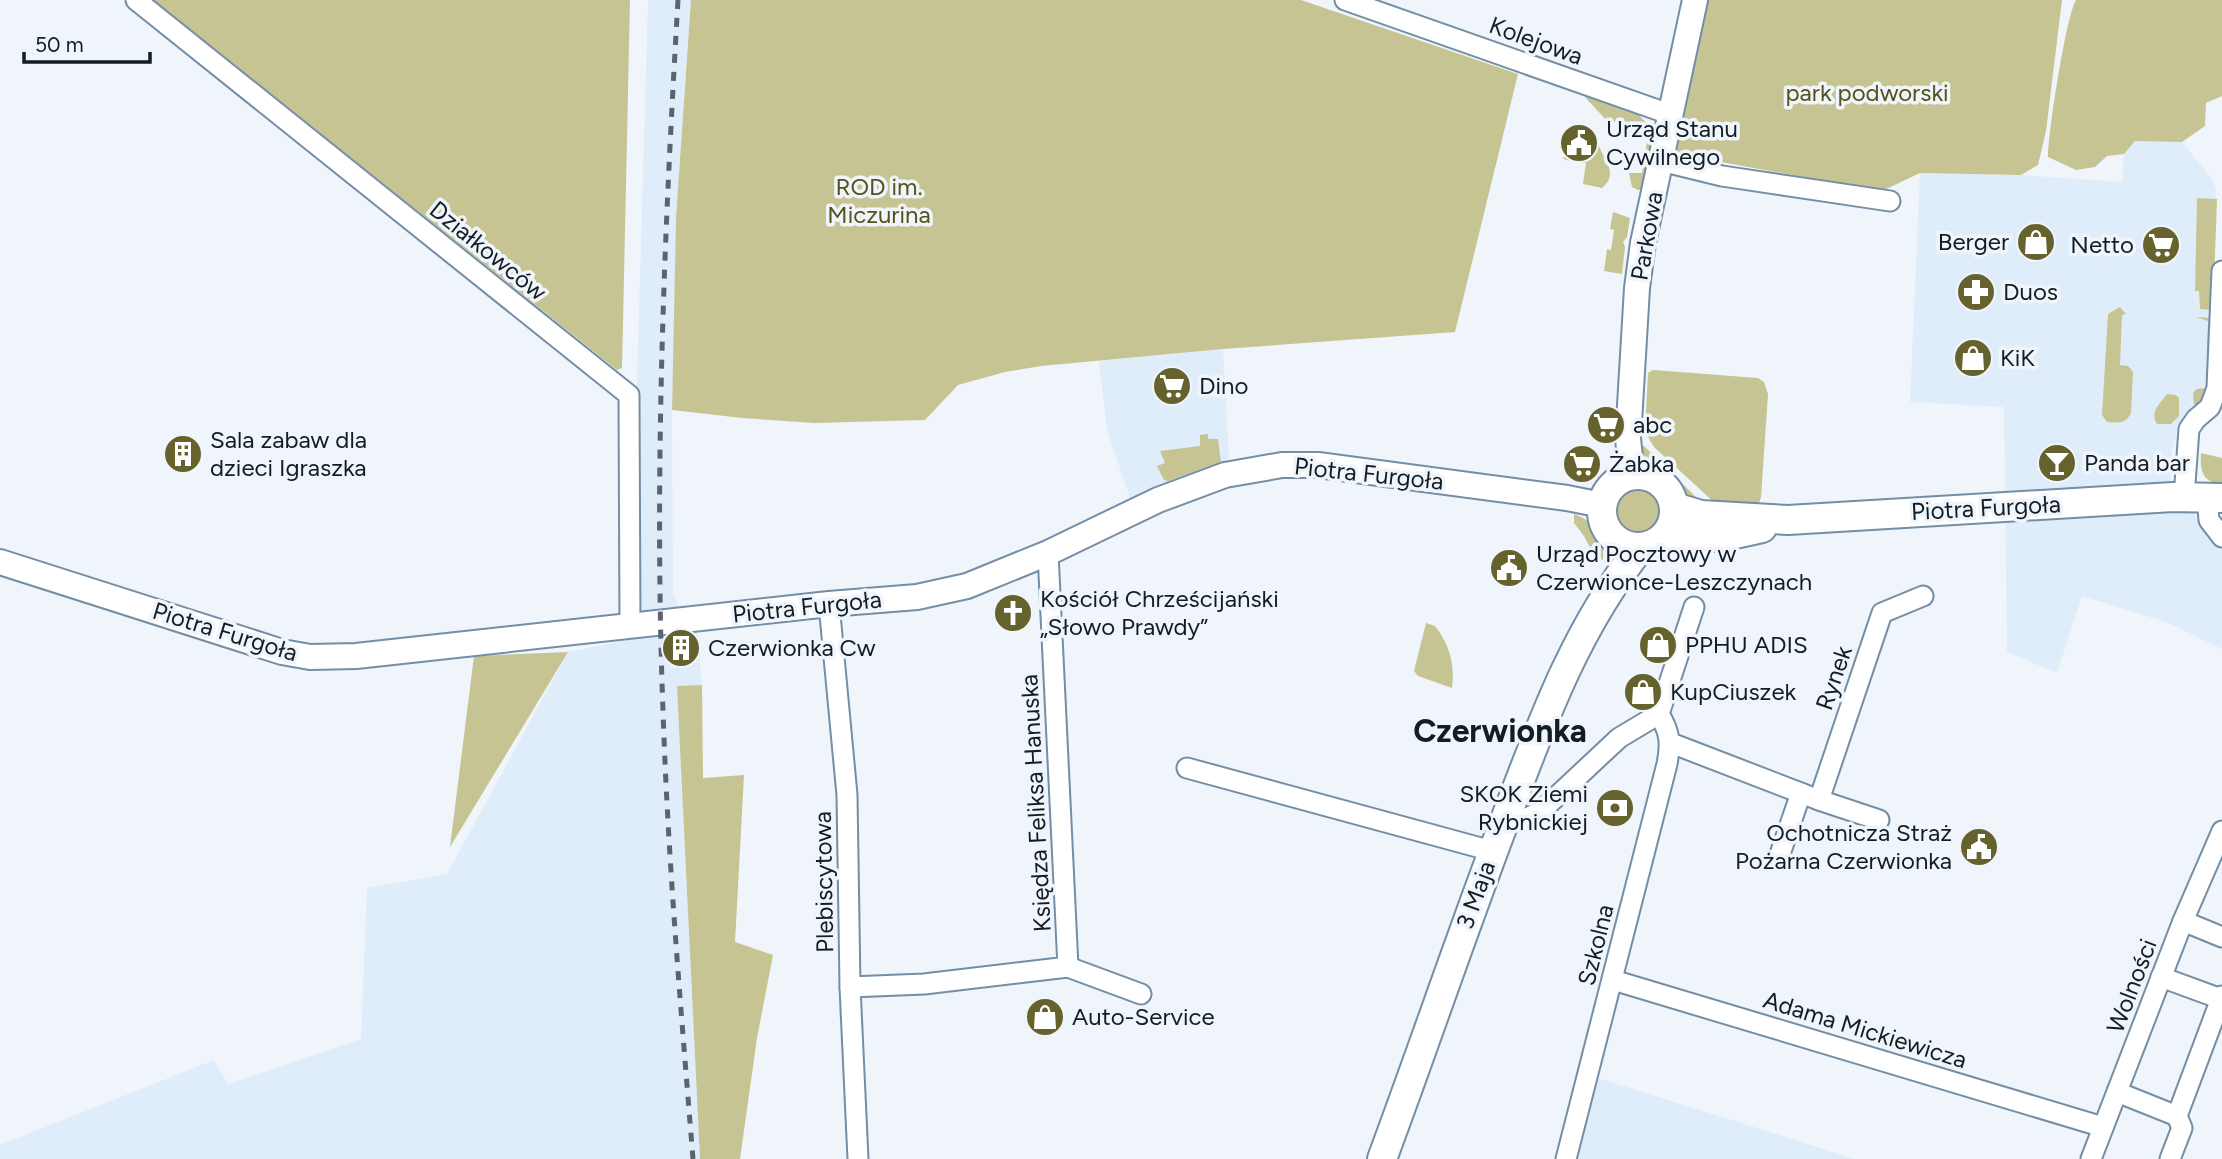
<svg xmlns="http://www.w3.org/2000/svg" width="2222" height="1159" font-family="Figtree,sans-serif">
<style>
.built{fill:#dfedfa}
.green{fill:#c7c493}
.lines{fill:none;stroke-linecap:round;stroke-linejoin:round}
.minor-casing{stroke:#738ea6;stroke-width:23}
.tertiary-casing{stroke:#738ea6;stroke-width:28}
.secondary-casing{stroke:#738ea6;stroke-width:32}
.minor{stroke:#fff;stroke-width:19}
.tertiary{stroke:#fff;stroke-width:24}
.secondary{stroke:#fff;stroke-width:28}
.rail{stroke:#5b646c;stroke-width:5;stroke-dasharray:9 9;stroke-linecap:butt}
.labels{text-anchor:middle;stroke-width:7;stroke-linejoin:round;paint-order:stroke}
.street-label{font-size:24px;fill:#121d26;stroke:#eff5fa}
.park-label{font-size:24px;fill:#55511a;stroke:#eff5fa}
.poi-label{font-size:24px;fill:#121d26;stroke:#eff5fa;text-anchor:start}
.district-label{font-size:32px;font-weight:bold;fill:#121d26;stroke:#eff5fa}
</style>
<rect width="100%" height="100%" fill="#eff5fa"/>
<g class="built">
<polygon points="648,0 691,0 676,217 672,410 673,593 679,607 695,606 702,685 677,686 700,1159 0,1159 0,1145 214,1060 228,1084 361,1039 367,888 447,874 568,652 639,638 637,609 637,382"/>
<polygon points="2135,141 2182,142 2212,179 2216,189 2213,310 2207,395 2179,425 2172,450 2170,485 2222,548 2222,649 2169,623 2082,596 2057,673 2007,652 2004,407 1910,402 1920,173 2021,175 2122,182 2124,154"/>
<polygon points="1223,349 1229,459 1130,498 1107,430 1099,361"/>
<polygon points="1598,1078 1855,1159 1577,1159"/>
</g>
<g class="green">
<polygon points="153,0 630,0 622,368 617,370"/>
<polygon points="691,0 1301,0 1518,74 1455,332 1223,349 1041,366 1005,372 958,385 925,420 814,423 742,418 672,410 676,217"/>
<polygon points="1702,0 2062,0 2046,131 2038,165 2021,175 1920,173 1882,191 1671,153"/>
<path d="M2076 0H2222V96L2206 103 2205 126 2182 142 2135 141 2124 154 2107 156 2095 167 2076 170 2048 157C2048 134 2066 16 2076 0Z"/>
<path d="M1587 91 1636 112 1655 132 1645 189 1638 190 1632 187 1629 173H1642L1648 136H1635C1630 121 1620 122 1607 121L1585 97Z"/>
<path d="M1595 138H1597C1599 157 1622 172 1602 188L1583 184 1586 163 1566 160 1562 157 1591 160Z"/>
<polygon points="2197,198 2217,199 2213,310 2200,309 2199,291 2195,291"/>
<polygon points="1613,212 1630,218 1627,237 1623,242 1625,247 1622,274 1604,271 1607,249 1611,250 1614,230 1610,229"/>
<path d="M2120 307 2126 314 2122 315 2120 365 2128 366 2133 372 2131 413C2126 424 2117 423 2107 422L2102 415 2108 314Z"/>
<path d="M2196 317 2212 318C2211 346 2216 381 2199 406L2194 404 2193 393 2197 389 2206 388 2208 321Z"/>
<polygon points="1653,370 1758,378 1764,382 1768,394 1761,497 1758,506 1717,505 1654,447 1645,432 1648,373"/>
<path d="M2167 394 2176 395 2179 398V416L2171 424H2157C2149 411 2161 403 2167 394Z"/>
<polygon points="1208,434 1208,439 1218,439 1221,462 1168,481 1164,480 1157,466 1165,463 1160,451 1200,446 1200,435"/>
<path d="M1639 446H1644L1701 502 1682 496C1671 474 1647 469 1639 446Z"/>
<path d="M2201 453 2222 458V485C2202 481 2200 472 2201 453Z"/>
<circle cx="1638" cy="511" r="22"/>
<path d="M1574 514C1596 522 1605 537 1603 560L1595 557 1584 536 1574 523Z"/>
<path d="M1426 623 1435 626C1450 645 1455 665 1452 688L1418 676 1414 671Z"/>
<polygon points="568,652 450,847 474,656"/>
<polygon points="702,685 703,778 744,775 735,942 773,955 757,1038 740,1159 700,1159 677,686"/>
</g>
<g class="lines">
<defs>
<g id="minor">
<polyline points="136,0 629,395 630,626"/>
<polyline points="1345,0 1672,115"/>
<polyline points="1661,161 1722,176 1890,201"/>
<polyline points="2184,497 2189,429 2196,419 2210,407 2217,388 2222,271"/>
<polyline points="2207,497 2209,520 2222,537"/>
<polyline points="829,604 847,795 850,987 858,1159"/>
<polyline points="1659,714 1694,607"/>
<polyline points="1671,743 1819,800 1882,613 1923,596"/>
<polyline points="1187,768 1492,851"/>
<polyline points="1819,800 1879,820"/>
<path d="M1506 817 1527 818 1541 811 1619 738 1659 714C1670 732 1671 743 1667 764L1566 1159"/>
<polyline points="1780,854 1801,793"/>
<polyline points="2183,921 2222,937"/>
<polyline points="1068,967 1141,994"/>
<polyline points="2161,977 2221,999"/>
<polyline points="1613,980 2103,1127"/>
<polyline points="850,987 924,984 1068,967 1048,553"/>
<polyline points="2117,1092 2177,1116"/>
<polyline points="2091,1159 2183,921 2222,831"/>
<polyline points="2170,1159 2182,1128 2177,1116 2222,996"/>
</g>
<g id="tertiary">
<polyline points="1632,475 1628,439 1637,288 1643,243 1695,0"/>
<polyline points="0,562 282,652 310,657 356,656 829,604 917,597 967,586 1048,553 1158,500 1225,475 1282,465 1318,465 1567,498 1602,505"/>
</g>
<g id="secondary">
<circle cx="1638" cy="511" r="36"/>
<polyline points="1674,507 1701,515 1788,520 2173,497 2222,498"/>
<polyline points="1665,536 1721,537 1762,528"/>
<path d="M1382 1159C1424 1046 1462 933 1505 820 1541 725 1576 627 1641 547"/>
</g>
</defs>
<use href="#minor" class="minor-casing"/>
<use href="#tertiary" class="tertiary-casing"/>
<use href="#secondary" class="secondary-casing"/>
<use href="#minor" class="minor"/>
<use href="#tertiary" class="tertiary"/>
<use href="#secondary" class="secondary"/>
<path class="rail" d="M678 0C664 237 654 474 663 711 668 861 681 1010 693 1159"/>
</g>
<defs>
<symbol id="civic-disc" viewBox="-11 -11 22 22"><circle r="9.5" fill="#66622e" stroke="#eff5fa"/><path d="M-.6-6.5H3V-4.5H.6V-3L4-1V1h2V6H-6V1h2V-1L-.6-3ZM-1.2 2.5V6h2.4V2.5Z" fill="#fff"/></symbol>
<symbol id="shop-disc" viewBox="-11 -11 22 22"><circle r="9.5" fill="#66622e" stroke="#eff5fa"/><path d="M-5-2.5h2.3a2.7 3.5 0 0 1 5.4 0H5L5.5 6h-11ZM-1.5-2.5h3a1.5 2.3 0 0 0-3 0Z" fill="#fff"/></symbol>
<symbol id="supermarket-disc" viewBox="-11 -11 22 22"><circle r="9.5" fill="#66622e" stroke="#eff5fa"/><path d="M-6-5.5h2.5l.6 2H6L4.5 2H-2.5L-4.4-4H-6ZM-1.5 3.2a1.3 1.3 0 1 0 .1 0ZM3 3.2a1.3 1.3 0 1 0 .1 0Z" fill="#fff"/></symbol>
<symbol id="pharmacy-disc" viewBox="-11 -11 22 22"><circle r="9.5" fill="#66622e" stroke="#eff5fa"/><path d="M-2-6h4v4h4v4h-4v4h-4v-4h-4v-4h4Z" fill="#fff"/></symbol>
<symbol id="building-disc" viewBox="-11 -11 22 22"><circle r="9.5" fill="#66622e" stroke="#eff5fa"/><path d="M-4-6H4V6H1V3H-1V6H-4ZM-2.5-4.3h1.7v1.8h-1.7ZM.8-4.3h1.7v1.8H.8ZM-2.5-1h1.7V.8h-1.7ZM.8-1h1.7V.8H.8Z" fill="#fff"/></symbol>
<symbol id="bar-disc" viewBox="-11 -11 22 22"><circle r="9.5" fill="#66622e" stroke="#eff5fa"/><path d="M-6-5H6L.8 .8V4.5H3.5V6h-7V4.5H-.8V.8Z" fill="#fff"/></symbol>
<symbol id="church-disc" viewBox="-11 -11 22 22"><circle r="9.5" fill="#66622e" stroke="#eff5fa"/><path d="M-1.2-6h2.4v3.5h3.3v2.4h-3.3V6h-2.4V-.1h-3.3v-2.4h3.3Z" fill="#fff"/></symbol>
<symbol id="bank-disc" viewBox="-11 -11 22 22"><circle r="9.5" fill="#66622e" stroke="#eff5fa"/><path d="M-6-4H6V4H-6ZM0-2.3a2.3 2.3 0 1 0 0 4.6a2.3 2.3 0 1 0 0-4.6Z" fill="#fff"/></symbol>
</defs>
<g fill-rule="evenodd">
<use href="#civic-disc" x="1557" y="121" width="44" height="44"/>
<use href="#shop-disc" x="2014" y="220" width="44" height="44"/>
<use href="#supermarket-disc" x="2139" y="223" width="44" height="44"/>
<use href="#pharmacy-disc" x="1954" y="270" width="44" height="44"/>
<use href="#shop-disc" x="1951" y="336" width="44" height="44"/>
<use href="#supermarket-disc" x="1150" y="364" width="44" height="44"/>
<use href="#supermarket-disc" x="1584" y="403" width="44" height="44"/>
<use href="#building-disc" x="161" y="432" width="44" height="44"/>
<use href="#bar-disc" x="2035" y="441" width="44" height="44"/>
<use href="#supermarket-disc" x="1560" y="442" width="44" height="44"/>
<use href="#civic-disc" x="1487" y="546" width="44" height="44"/>
<use href="#church-disc" x="991" y="591" width="44" height="44"/>
<use href="#shop-disc" x="1636" y="623" width="44" height="44"/>
<use href="#building-disc" x="659" y="626" width="44" height="44"/>
<use href="#shop-disc" x="1621" y="670" width="44" height="44"/>
<use href="#bank-disc" x="1593" y="786" width="44" height="44"/>
<use href="#civic-disc" x="1957" y="825" width="44" height="44"/>
<use href="#shop-disc" x="1023" y="995" width="44" height="44"/>
</g>
<g class="labels">
<g class="street-label">
<text transform="translate(1536 41) rotate(20)" y="8">Kolejowa</text>
<text transform="translate(1647 236) rotate(-80)" y="8">Parkowa</text>
<text transform="translate(488 251) rotate(39)" y="8">Działkowców</text>
<text transform="translate(1369 474) rotate(6)" y="8">Piotra Furgoła</text>
<text transform="translate(1986 508) rotate(-3)" y="8">Piotra Furgoła</text>
<text transform="translate(807 607) rotate(-6)" y="8">Piotra Furgoła</text>
<text transform="translate(225 632) rotate(17)" y="8">Piotra Furgoła</text>
<text transform="translate(1834 678) rotate(-71)" y="8">Rynek</text>
<text transform="translate(1036 803) rotate(-93)" y="8">Księdza Feliksa Hanuska</text>
<text transform="translate(824 882) rotate(-91)" y="8">Plebiscytowa</text>
<text transform="translate(1476 895) rotate(-70)" y="8">3 Maja</text>
<text transform="translate(1596 945) rotate(-76)" y="8">Szkolna</text>
<text transform="translate(2132 986) rotate(-69)" y="8">Wolności</text>
<text transform="translate(1865 1030) rotate(17)" y="8">Adama Mickiewicza</text>
</g>
<g class="park-label">
<text x="1867" y="101">park podworski</text>
<text x="879" y="195">ROD im.<tspan x="879" dy="28">Miczurina</tspan></text>
</g>
<g class="poi-label">
<text x="1606" y="137">Urząd Stanu<tspan x="1606" dy="28">Cywilnego</tspan></text>
<text x="2009" y="250" text-anchor="end">Berger</text>
<text x="2134" y="253" text-anchor="end">Netto</text>
<text x="2003" y="300">Duos</text>
<text x="2000" y="366">KiK</text>
<text x="1199" y="394">Dino</text>
<text x="1633" y="433">abc</text>
<text x="210" y="448">Sala zabaw dla<tspan x="210" dy="28">dzieci Igraszka</tspan></text>
<text x="2084" y="471">Panda bar</text>
<text x="1609" y="472">Żabka</text>
<text x="1536" y="562">Urząd Pocztowy w<tspan x="1536" dy="28">Czerwionce-Leszczynach</tspan></text>
<text x="1040" y="607">Kościół Chrześcijański<tspan x="1040" dy="28">„Słowo Prawdy”</tspan></text>
<text x="1685" y="653">PPHU ADIS</text>
<text x="708" y="656">Czerwionka Cw</text>
<text x="1670" y="700">KupCiuszek</text>
<text x="1588" y="802" text-anchor="end">SKOK Ziemi<tspan x="1588" dy="28">Rybnickiej</tspan></text>
<text x="1952" y="841" text-anchor="end">Ochotnicza Straż<tspan x="1952" dy="28">Pożarna Czerwionka</tspan></text>
<text x="1072" y="1025">Auto-Service</text>
</g>
<g class="district-label">
<text x="1500" y="742">Czerwionka</text>
</g>
</g>
<path d="M24 52v10h126v-10" fill="none" stroke="#121d26" stroke-width="3.5"/>
<text x="35" y="52" font-size="21" fill="#121d26" stroke="#eff5fa" stroke-width="5" paint-order="stroke">50 m</text>
</svg>
